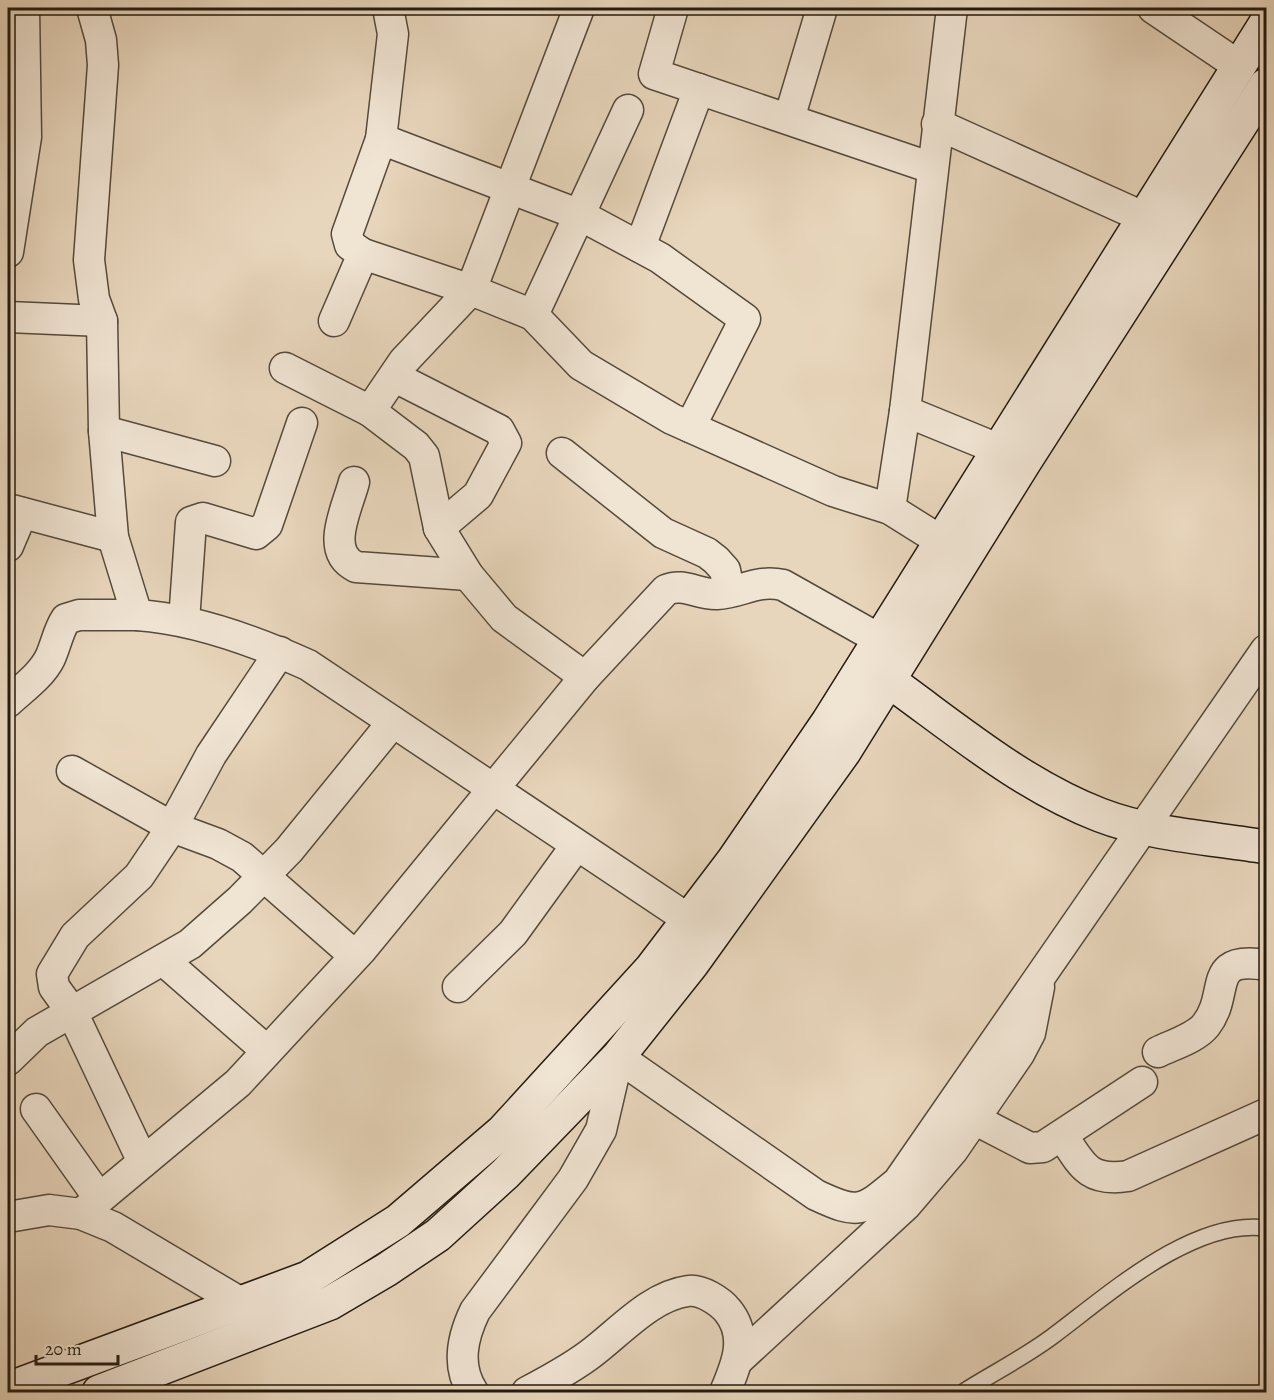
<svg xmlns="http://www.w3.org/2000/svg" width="1274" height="1400" font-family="Alegreya,serif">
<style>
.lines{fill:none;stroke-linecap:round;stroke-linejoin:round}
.lane-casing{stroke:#544a3c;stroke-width:18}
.street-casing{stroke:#544a3c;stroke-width:33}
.secondary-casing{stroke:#221b11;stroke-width:36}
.lane{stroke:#f0e4d3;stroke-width:15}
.street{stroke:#f0e4d3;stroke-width:30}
.secondary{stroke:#f0e4d3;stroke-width:33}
</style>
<rect width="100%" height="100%" fill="#e8d6bc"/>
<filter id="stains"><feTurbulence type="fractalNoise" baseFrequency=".00333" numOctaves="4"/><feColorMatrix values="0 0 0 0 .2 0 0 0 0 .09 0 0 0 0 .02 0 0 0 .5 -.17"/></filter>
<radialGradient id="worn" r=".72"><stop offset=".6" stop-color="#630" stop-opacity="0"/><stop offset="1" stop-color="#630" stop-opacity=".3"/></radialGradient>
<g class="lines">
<defs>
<path id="lane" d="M963 1392C993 1373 1025 1357 1053 1336 1108 1295 1193 1218 1266 1228"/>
<g id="street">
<path d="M92 8 101 40 103 65 89 260 94 299 102 321 104 431 113 537 137 615C195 619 255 641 308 665L688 919"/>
<polyline points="388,8 393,34 381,139 580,215 660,258 745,319 690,427"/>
<polyline points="579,8 471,290 404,361 370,411 416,446 424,456 439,528 468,575 504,618 585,677"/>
<polyline points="673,8 654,74 932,168"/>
<polyline points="952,8 905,411 998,449"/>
<polyline points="1153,8 1239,66"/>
<polyline points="789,119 822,8"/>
<polyline points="937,124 1143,217"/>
<polyline points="381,139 347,234 350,245 363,254 471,290 533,315 581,365 672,419 833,491 890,509 941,541"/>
<polyline points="640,247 699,89"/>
<polyline points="8,252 26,137 24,8"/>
<polyline points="533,315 628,110"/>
<polyline points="8,317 102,321"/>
<polyline points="334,321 363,254"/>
<polyline points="285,368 370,411"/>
<polyline points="395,377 499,430 506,443 478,495 439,528"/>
<polyline points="104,431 215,461"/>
<polyline points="562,453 663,533 707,553 716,560 725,570 729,591"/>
<path d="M354 482C347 509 324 551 356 567L468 575"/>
<polyline points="8,509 113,537"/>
<polyline points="890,509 905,411"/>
<polyline points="8,546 22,513"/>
<polyline points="184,621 191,522 203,518 256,534 267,525 302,423"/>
<path d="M8 702C22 689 41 676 50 658 56 645 58 631 66 619L79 615H137"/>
<polyline points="72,771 172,827 218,844 242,857 355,956"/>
<polyline points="163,960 267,1051"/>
<polyline points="458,987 513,933 576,846"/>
<path d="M1158 1052C1172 1045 1196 1038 1206 1025 1231 993 1205 955 1266 965"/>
<polyline points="8,1060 37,1032 190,944 240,900 289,850 393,722"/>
<polyline points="36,1109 99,1198"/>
<polyline points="974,1119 1030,1148 1043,1147 1142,1082"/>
<path d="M1063 1136C1082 1166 1089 1182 1128 1176L1266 1114"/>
<polyline points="143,1162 72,1012 54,987 52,974 75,936 139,876 172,827 211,755 280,652"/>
<path d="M81 1214 238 1083 362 949 585 677 666 590C684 582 698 595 717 594 742 593 755 579 783 585L879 639"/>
<polyline points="8,1217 49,1210 81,1214 113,1227 241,1303"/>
<polyline points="739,1359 906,1205 953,1150 1019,1054 1030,1033 1039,987"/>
<path d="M473 1392C456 1366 462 1338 475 1311L573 1179 601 1130 618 1057 816 1195C859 1215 862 1212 898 1182L1266 650"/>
<path d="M527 1392C548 1381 570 1369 589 1355 619 1333 650 1296 688 1291 701 1289 720 1301 728 1311 749 1337 736 1366 725 1392"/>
</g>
<g id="secondary">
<path d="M888 680C955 728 1022 785 1100 815 1152 835 1212 838 1266 847"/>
<polyline points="8,1389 308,1278 398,1221 503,1131 651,969 733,861 828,722 1266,23"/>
<polyline points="99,1392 330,1303 386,1270 438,1235 505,1174 618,1057 692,964 844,752 1025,461 1266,85"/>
</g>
</defs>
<use href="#lane" class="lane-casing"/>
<use href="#street" class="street-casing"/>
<use href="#secondary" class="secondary-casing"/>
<use href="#lane" class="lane"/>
<use href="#street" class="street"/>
<use href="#secondary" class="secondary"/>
</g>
<rect width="1274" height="1400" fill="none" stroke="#e8d6bc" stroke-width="30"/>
<rect x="9" y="9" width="1256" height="1382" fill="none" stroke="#221b11" stroke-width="3"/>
<rect x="15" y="15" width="1244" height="1370" fill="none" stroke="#221b11" stroke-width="1.5"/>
<path d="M36 1355v9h82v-9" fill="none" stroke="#221b11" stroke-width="3"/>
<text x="45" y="1355" font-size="18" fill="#221b11" stroke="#f0e4d3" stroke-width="4.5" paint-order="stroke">20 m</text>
<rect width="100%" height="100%" filter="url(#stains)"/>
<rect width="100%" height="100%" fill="url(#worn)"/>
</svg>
